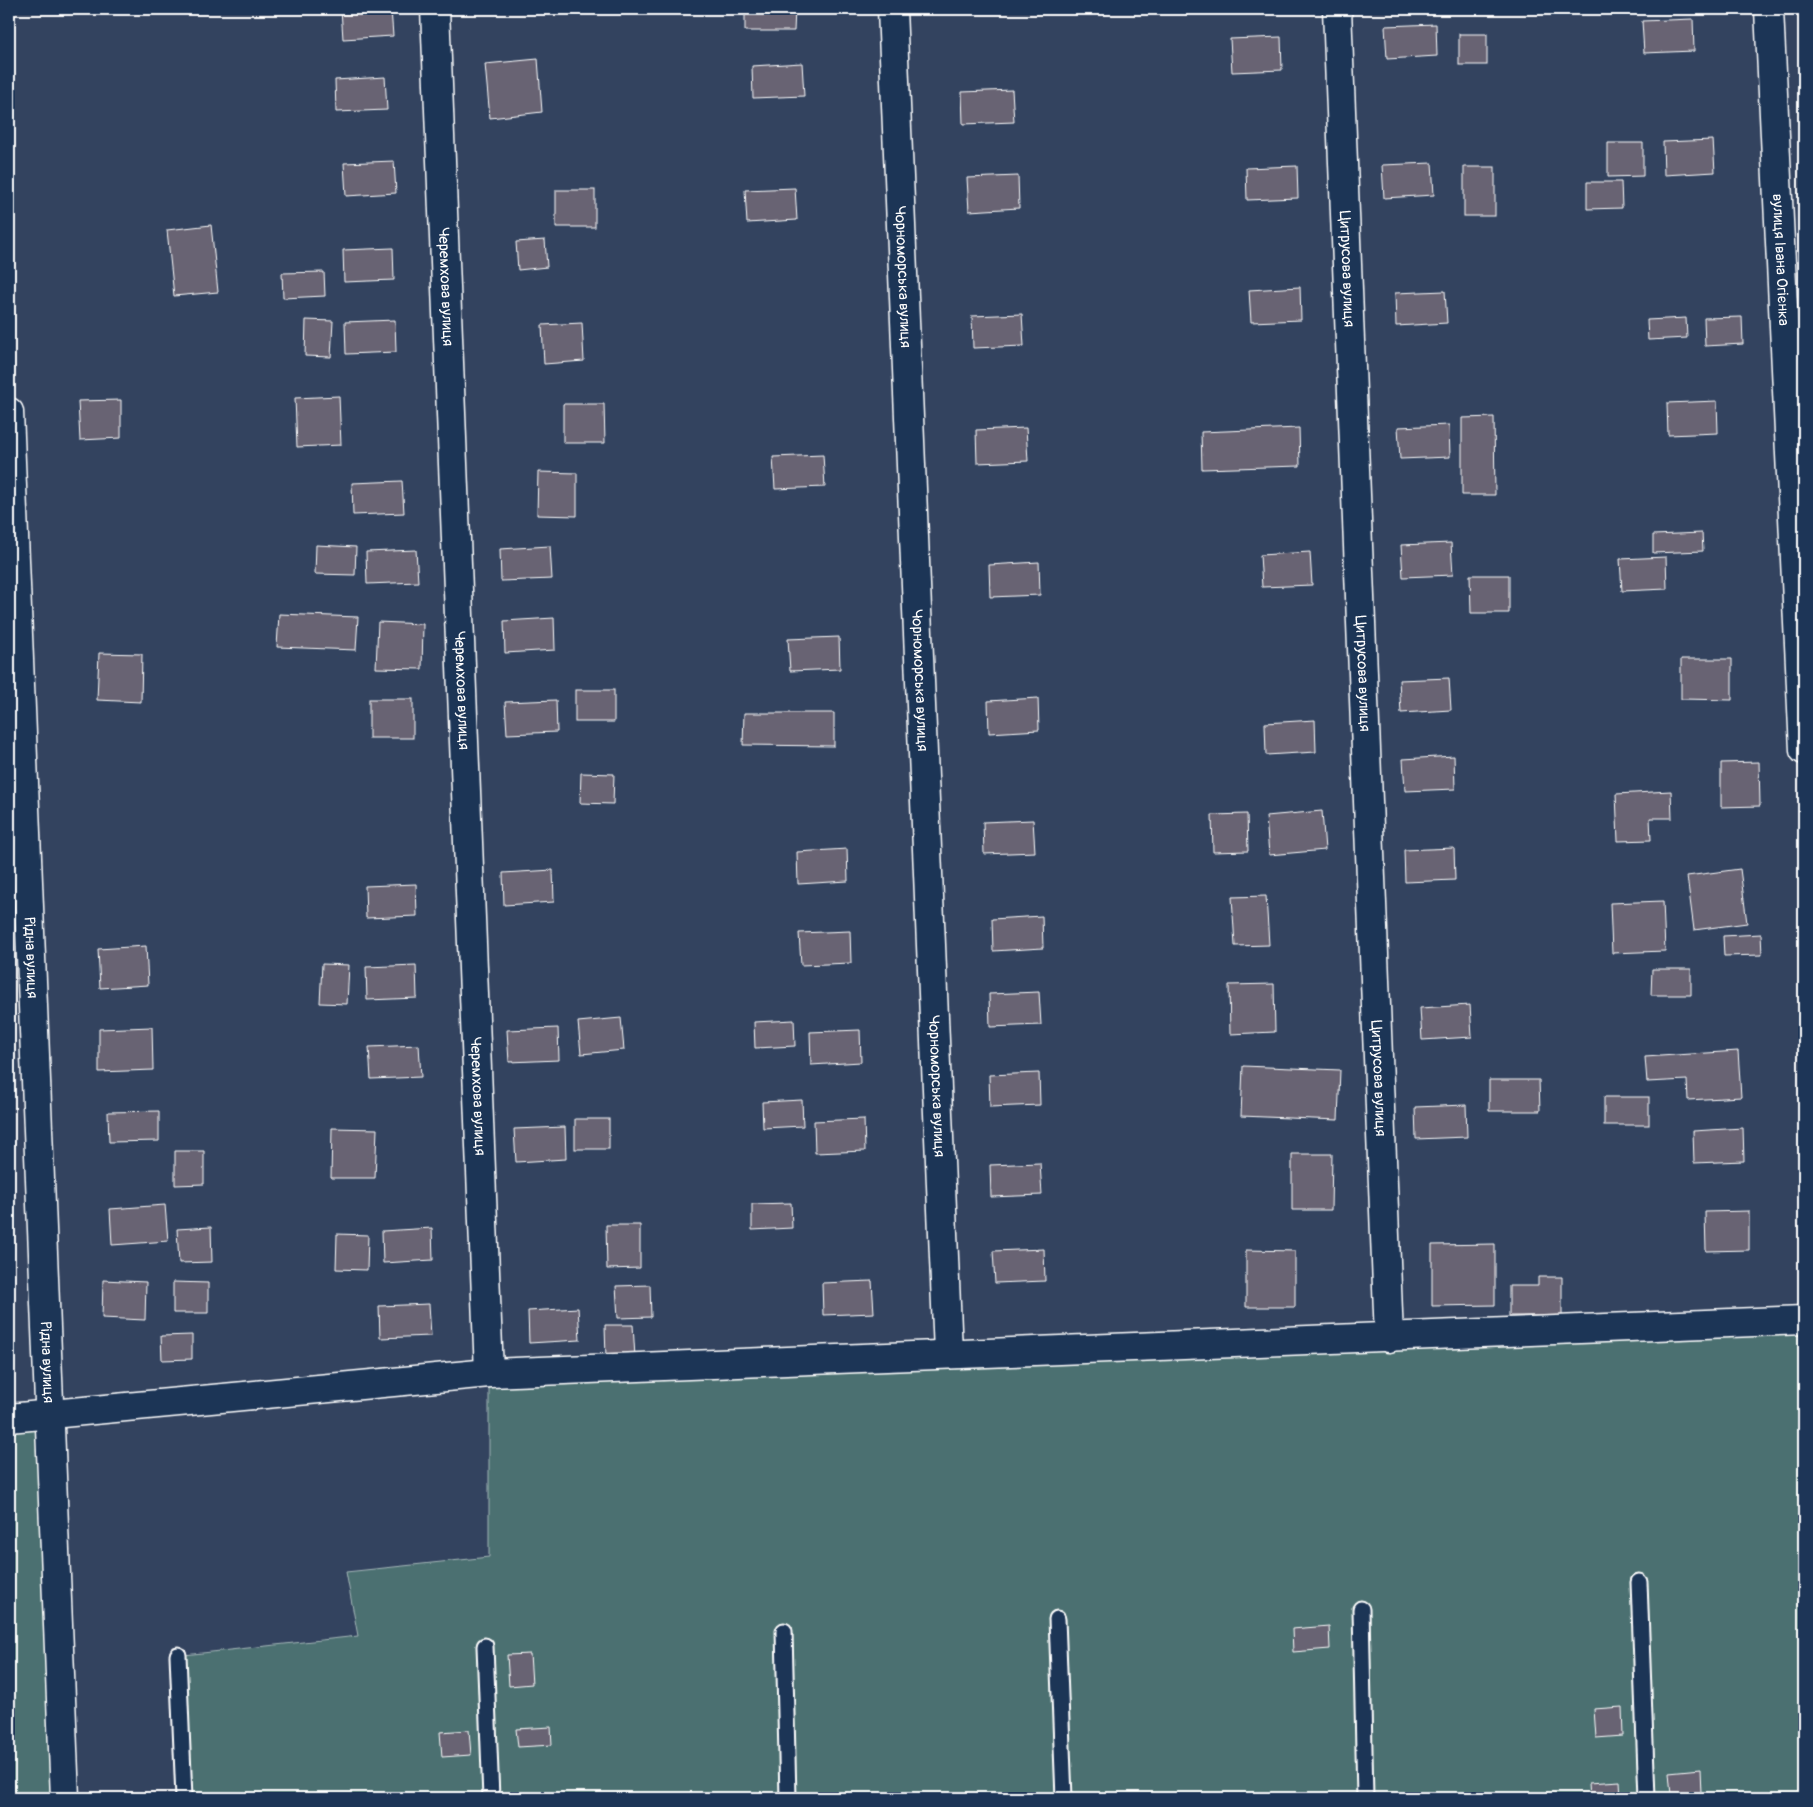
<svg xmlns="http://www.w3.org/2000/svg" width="1813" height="1807" font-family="Pangolin,sans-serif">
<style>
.green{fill:#4b6f71;stroke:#a5b7b8}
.building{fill:#676373;stroke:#fff}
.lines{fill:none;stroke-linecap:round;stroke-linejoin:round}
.service-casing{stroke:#fff;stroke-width:19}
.minor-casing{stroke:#fff;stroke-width:31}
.service{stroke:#1d3557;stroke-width:15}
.minor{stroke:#1d3557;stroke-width:28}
.labels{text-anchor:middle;stroke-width:4.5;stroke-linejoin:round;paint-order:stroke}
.street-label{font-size:15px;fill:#fff;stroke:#1d3557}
</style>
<rect width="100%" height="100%" fill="#33435f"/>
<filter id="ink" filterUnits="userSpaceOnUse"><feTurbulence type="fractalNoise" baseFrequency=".02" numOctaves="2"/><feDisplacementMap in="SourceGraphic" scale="10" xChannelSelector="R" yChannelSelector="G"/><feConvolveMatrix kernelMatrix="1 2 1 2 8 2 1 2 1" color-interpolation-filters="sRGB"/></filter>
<g filter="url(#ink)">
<g class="green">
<polygon points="1804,1320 1804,1798 190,1798 184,1655 358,1636 346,1572 489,1557 489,1373"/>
<polygon points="49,1415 65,1798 9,1798 9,1418"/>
</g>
<g class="building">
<polygon points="341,9 391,9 393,36 343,39"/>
<polygon points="745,9 795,9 794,31 745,31"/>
<polygon points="1693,19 1694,51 1644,53 1642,21"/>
<polygon points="1436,24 1437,56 1387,59 1385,26"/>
<rect x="1459" y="34" width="28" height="31"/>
<polygon points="1281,37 1282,70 1232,72 1230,39"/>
<polygon points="538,59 542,112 490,118 485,64"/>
<polygon points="802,63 804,96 753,98 752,66"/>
<polygon points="385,77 387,110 336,112 335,80"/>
<polygon points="1012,90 1014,122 963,124 962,92"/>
<polygon points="1713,140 1715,172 1664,175 1663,142"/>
<polygon points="1608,143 1643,143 1643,176 1608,177"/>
<polygon points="394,161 396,193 346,196 344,163"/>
<polygon points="1432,163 1434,195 1384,198 1382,165"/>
<polygon points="1297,166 1298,198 1247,200 1246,168"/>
<rect x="1464" y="167" width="31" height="49"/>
<polygon points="1018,176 1019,208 969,211 967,178"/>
<polygon points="1587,182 1621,182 1622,208 1587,209"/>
<polygon points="795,188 797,220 747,223 745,190"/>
<rect x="556" y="190" width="39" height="37"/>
<polygon points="211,225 218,292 174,296 167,230"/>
<polygon points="545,240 547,267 518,270 516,242"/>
<polygon points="393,248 394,280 344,282 343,250"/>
<polygon points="324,272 325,296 283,298 282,273"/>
<polygon points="1300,287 1301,320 1251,322 1249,290"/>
<polygon points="1445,291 1447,323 1396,326 1395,293"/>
<polygon points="1022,314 1024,346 973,348 972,316"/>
<polygon points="1742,317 1743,344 1705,346 1704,318"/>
<polygon points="1686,318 1687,338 1648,340 1647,320"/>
<polygon points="306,320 333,321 331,357 305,356"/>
<polygon points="395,320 396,352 346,354 345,322"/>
<polygon points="582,323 584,361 544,364 542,325"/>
<polygon points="339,396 341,445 297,447 295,398"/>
<polygon points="121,400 121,438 80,440 78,401"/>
<polygon points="1717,401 1718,433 1668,435 1667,403"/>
<polygon points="563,404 604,404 605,443 563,443"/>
<polygon points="1494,417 1495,495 1462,495 1462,418"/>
<polygon points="1449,425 1450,457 1400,459 1398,427"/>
<polygon points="1026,428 1028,461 977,463 976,430"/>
<polygon points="1299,428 1300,466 1202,469 1201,432"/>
<polygon points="823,455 825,487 775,489 773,457"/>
<polygon points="538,472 577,473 577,516 537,515"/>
<polygon points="402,481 404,513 353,515 352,483"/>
<polygon points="1702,533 1703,551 1653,553 1653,535"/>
<polygon points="1451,543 1453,575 1403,577 1401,545"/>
<polygon points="316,545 356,547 355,575 315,574"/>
<polygon points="550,546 552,579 501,581 500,549"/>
<polygon points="416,550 418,582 367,584 366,552"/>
<polygon points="1310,552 1312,585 1262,587 1260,555"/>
<polygon points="1666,557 1667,589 1622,591 1620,559"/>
<polygon points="1039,562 1040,595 990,597 989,565"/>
<polygon points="1470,575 1509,575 1509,613 1471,613"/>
<polygon points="279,614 358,617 356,650 277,647"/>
<polygon points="554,618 555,650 505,653 504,621"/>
<polygon points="378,622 423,624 422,669 376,668"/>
<polygon points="839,637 840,669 790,671 788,639"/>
<polygon points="99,653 142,654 141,702 97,700"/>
<polygon points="1681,659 1732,659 1732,700 1681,699"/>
<polygon points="1449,678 1451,710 1401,713 1399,680"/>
<rect x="575" y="690" width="39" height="32"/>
<polygon points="1038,698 1039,730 989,733 988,701"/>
<rect x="369" y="699" width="44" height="39"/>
<polygon points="556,700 557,732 507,734 505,702"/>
<polygon points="744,713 834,713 834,746 743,745"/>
<polygon points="1315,720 1316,752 1266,755 1265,723"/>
<polygon points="1454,756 1455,789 1405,791 1403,759"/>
<polygon points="1759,762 1760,806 1721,807 1721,763"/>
<polygon points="581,773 614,774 613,804 580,803"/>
<polygon points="1671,791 1672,818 1650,818 1651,840 1618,841 1616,794"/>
<polygon points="1322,811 1325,850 1269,855 1266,816"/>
<polygon points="1247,814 1248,851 1213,852 1212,815"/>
<polygon points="1033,820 1035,852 984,854 983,822"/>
<polygon points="1454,848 1455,880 1405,882 1404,850"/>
<polygon points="847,849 848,881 798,884 797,852"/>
<polygon points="1740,869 1747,923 1694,930 1687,876"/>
<polygon points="553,870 554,902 504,905 503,873"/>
<polygon points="416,884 417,916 366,918 365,886"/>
<polygon points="1266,896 1269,945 1235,946 1232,897"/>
<polygon points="1663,901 1665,951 1612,953 1610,903"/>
<polygon points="1042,916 1043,948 993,951 992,919"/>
<polygon points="850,931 851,963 801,965 799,933"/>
<polygon points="1761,934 1762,955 1724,956 1723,936"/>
<polygon points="146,946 148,985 100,988 98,949"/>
<polygon points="322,964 349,965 347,1004 320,1003"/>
<polygon points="416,965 417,998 367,1000 366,967"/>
<polygon points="1652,969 1691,969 1691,995 1651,995"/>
<polygon points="1274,984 1275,1032 1230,1034 1229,985"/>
<polygon points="1039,992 1041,1025 990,1027 989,994"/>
<polygon points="1470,1005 1472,1037 1422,1040 1420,1008"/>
<polygon points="621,1018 624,1050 581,1054 578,1022"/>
<polygon points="794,1020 795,1046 755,1048 754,1022"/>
<polygon points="152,1027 153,1070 99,1072 99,1029"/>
<polygon points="558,1028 559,1060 509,1062 507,1030"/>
<polygon points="860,1030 861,1062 811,1065 810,1032"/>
<polygon points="419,1045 421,1077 371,1079 369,1047"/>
<polygon points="1738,1051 1741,1097 1688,1100 1687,1080 1647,1082 1645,1057"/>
<polygon points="1243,1066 1340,1070 1338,1120 1241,1116"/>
<polygon points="1039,1073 1040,1105 990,1107 989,1075"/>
<polygon points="1489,1080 1539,1080 1540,1111 1489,1111"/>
<rect x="1604" y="1097" width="45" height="28"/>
<polygon points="802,1100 803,1126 763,1128 762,1102"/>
<polygon points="1466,1105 1467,1137 1416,1139 1415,1107"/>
<polygon points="159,1111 159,1141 109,1142 108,1112"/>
<rect x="575" y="1119" width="34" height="30"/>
<polygon points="864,1119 865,1151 815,1153 814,1121"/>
<polygon points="565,1127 566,1159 516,1162 514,1129"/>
<polygon points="332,1128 377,1129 375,1178 331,1178"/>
<polygon points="1743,1128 1744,1161 1694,1163 1693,1131"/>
<polygon points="175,1151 204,1151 204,1184 175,1185"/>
<polygon points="1292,1154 1332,1154 1331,1210 1292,1210"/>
<polygon points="1040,1163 1042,1195 991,1197 990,1165"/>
<polygon points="791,1203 792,1228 752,1230 752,1204"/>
<polygon points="165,1205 168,1241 112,1245 110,1209"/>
<polygon points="1749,1211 1749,1250 1706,1251 1705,1212"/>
<polygon points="606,1225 640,1225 640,1268 607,1269"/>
<polygon points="211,1227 212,1262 179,1263 177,1229"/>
<polygon points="432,1228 433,1260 383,1263 382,1231"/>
<polygon points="337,1234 368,1235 367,1270 336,1269"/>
<polygon points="1495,1244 1495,1305 1432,1306 1432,1245"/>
<polygon points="1044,1249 1045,1281 995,1283 993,1251"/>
<polygon points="1246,1250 1295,1251 1295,1307 1246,1307"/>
<polygon points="1538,1277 1562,1277 1562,1316 1509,1316 1509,1286 1538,1286"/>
<polygon points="103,1280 146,1282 145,1320 102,1318"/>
<polygon points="872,1281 874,1313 823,1315 822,1283"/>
<polygon points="173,1282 208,1283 208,1313 173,1313"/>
<polygon points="650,1285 651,1317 618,1318 616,1286"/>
<polygon points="429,1304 431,1336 380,1338 379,1306"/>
<polygon points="578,1308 580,1340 529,1343 528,1311"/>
<polygon points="605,1325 633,1325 635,1357 606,1358"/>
<polygon points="192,1335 192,1359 162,1360 161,1336"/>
<polygon points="1329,1626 1330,1649 1293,1652 1292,1629"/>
<polygon points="530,1654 532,1684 509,1686 507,1655"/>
<polygon points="1622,1707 1623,1736 1596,1738 1594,1709"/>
<polygon points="551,1727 552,1745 518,1747 516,1729"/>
<polygon points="469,1730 471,1755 442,1757 440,1732"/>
<polygon points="1700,1769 1701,1793 1671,1795 1669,1772"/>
<polygon points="1620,1781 1621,1798 1590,1798 1589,1783"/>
</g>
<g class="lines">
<defs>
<g id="service">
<polyline points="1639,1582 1647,1798"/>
<polyline points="1361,1609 1365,1798"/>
<polyline points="1057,1619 1064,1798"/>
<polyline points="784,1631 788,1798"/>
<polyline points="485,1646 491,1798"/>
<polyline points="178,1655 184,1798"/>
</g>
<g id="minor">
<path id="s1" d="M435 9 489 1373"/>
<path id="s2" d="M892 9 948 1353"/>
<path id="s3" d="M1337 9 1389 1338"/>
<path id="s4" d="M1769 9 1804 750"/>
<path id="s5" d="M9 412 65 1798"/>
<polyline points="9,1418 489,1373 1804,1320"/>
</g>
</defs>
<use href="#service" class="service-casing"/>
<use href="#minor" class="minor-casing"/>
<use href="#service" class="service"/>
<use href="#minor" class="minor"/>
</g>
</g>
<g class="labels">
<g class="street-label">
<text dy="5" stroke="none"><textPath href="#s4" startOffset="251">вулиця Івана Огієнка</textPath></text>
<text dy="5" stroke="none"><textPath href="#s3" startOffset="260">Цитрусова вулиця</textPath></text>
<text dy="5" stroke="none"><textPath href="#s2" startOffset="268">Чорноморська вулиця</textPath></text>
<text dy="5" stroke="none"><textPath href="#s1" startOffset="278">Черемхова вулиця</textPath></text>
<text dy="5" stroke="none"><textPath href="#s3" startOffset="665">Цитрусова вулиця</textPath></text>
<text dy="5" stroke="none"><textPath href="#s2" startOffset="672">Чорноморська вулиця</textPath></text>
<text dy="5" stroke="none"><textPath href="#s1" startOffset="682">Черемхова вулиця</textPath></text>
<text dy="5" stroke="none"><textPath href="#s5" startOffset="546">Рідна вулиця</textPath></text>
<text dy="5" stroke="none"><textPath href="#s3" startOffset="1070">Цитрусова вулиця</textPath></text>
<text dy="5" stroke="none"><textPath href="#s2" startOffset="1078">Чорноморська вулиця</textPath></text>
<text dy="5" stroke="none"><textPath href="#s1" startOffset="1088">Черемхова вулиця</textPath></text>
<text dy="5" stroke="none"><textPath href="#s5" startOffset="951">Рідна вулиця</textPath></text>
</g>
</g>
<rect width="1813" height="1807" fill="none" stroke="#1d3557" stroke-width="30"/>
<rect x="15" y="15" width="1783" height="1777" fill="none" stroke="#fff" stroke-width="2" filter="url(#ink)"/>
</svg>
